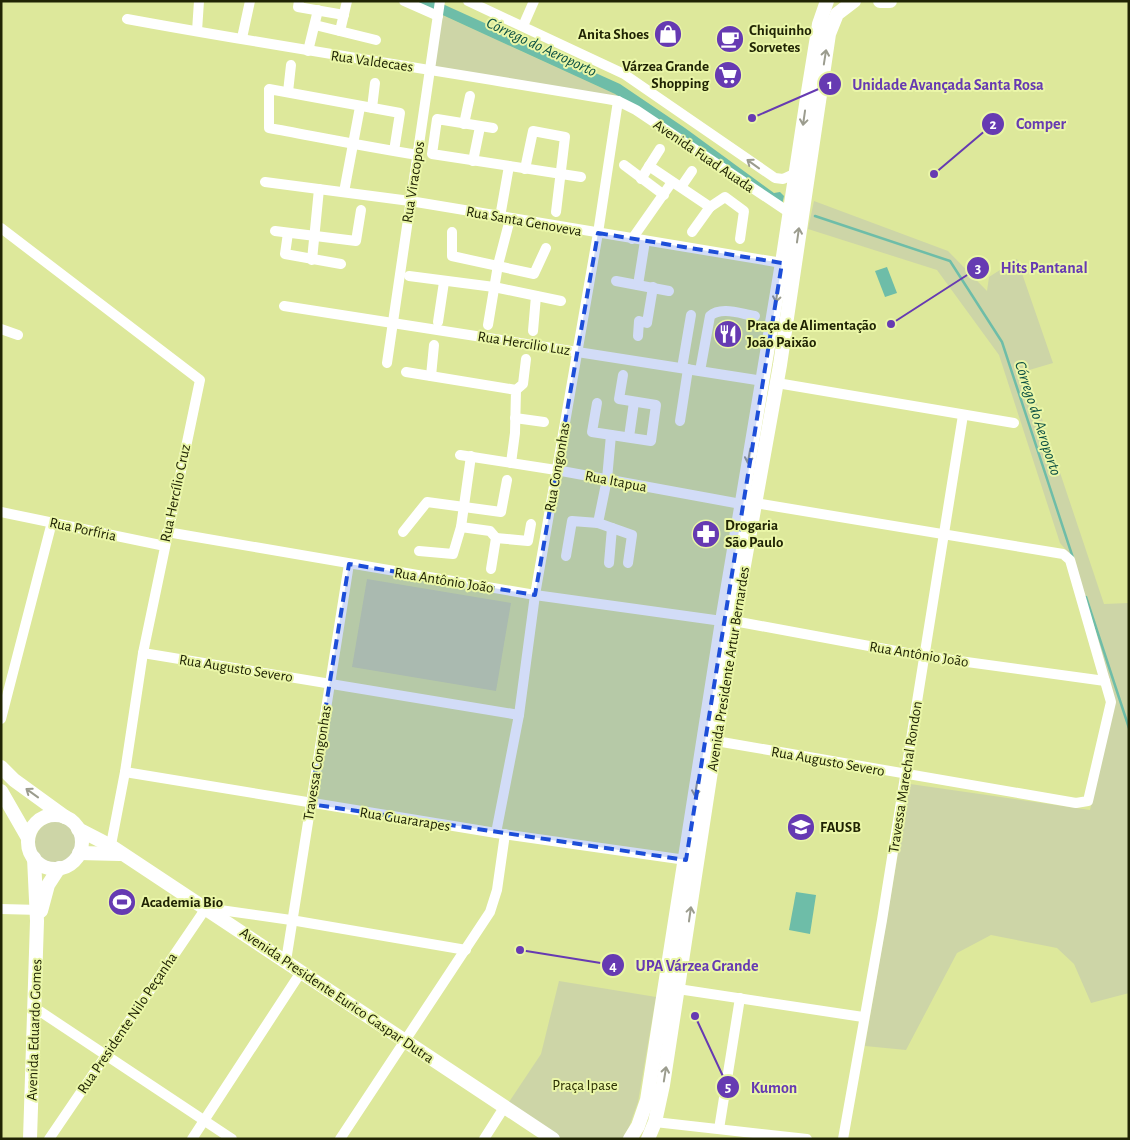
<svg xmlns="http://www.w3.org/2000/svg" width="1130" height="1140" font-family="'Alegreya Sans',sans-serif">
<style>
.green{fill:#cdd5a7}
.water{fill:#6ebda8}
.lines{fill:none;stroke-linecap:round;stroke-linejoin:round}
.stream{stroke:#6ebda8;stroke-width:2.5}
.street{stroke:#fff;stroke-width:10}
.secondary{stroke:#fff;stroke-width:14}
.oneway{stroke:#9b9c8e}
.marked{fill:#1d4ed8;fill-opacity:0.2;stroke:#1d4ed8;stroke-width:4;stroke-dasharray:10 6;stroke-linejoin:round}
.labels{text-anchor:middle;stroke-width:4;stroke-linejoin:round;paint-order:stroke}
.poi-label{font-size:15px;font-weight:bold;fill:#202404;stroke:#eaf6a8;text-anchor:start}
.street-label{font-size:15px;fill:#202404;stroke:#eaf6a8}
.park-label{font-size:15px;fill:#2b2f00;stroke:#eaf6a8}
.water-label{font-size:16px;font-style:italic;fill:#0d5143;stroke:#eaf6a8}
.leader{fill:none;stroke:#663ab2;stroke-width:2}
.callout-dot{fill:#663ab2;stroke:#eaf6a8;stroke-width:2}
.mark-label{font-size:15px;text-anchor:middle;font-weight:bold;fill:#fff}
.callout-label{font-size:16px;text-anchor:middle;font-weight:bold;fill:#663ab2;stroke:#eaf6a8;stroke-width:4;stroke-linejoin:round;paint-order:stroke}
</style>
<rect width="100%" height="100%" fill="#dde89b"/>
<g class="green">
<polygon points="442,15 615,94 782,205 625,103 434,67"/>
<polygon points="814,201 948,251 987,291 989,277 1017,259 1053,363 1026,371 1104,604 1129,603 1129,993 1091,1003 1074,964 1057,948 991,935 957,953 906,1050 865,1046 910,784 1090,810 1114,700 1071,556 1060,543 999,355 937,270 808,229"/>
<polygon points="367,579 511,603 496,691 352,667"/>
<circle cx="57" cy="843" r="22"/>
<polygon points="559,981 656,997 638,1102 629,1127 622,1139 556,1139 507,1105 541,1054"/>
</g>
<g class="water">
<polygon points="412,1 436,1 620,84 685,128 774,193 780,192 784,196 782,205 615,94"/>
<polygon points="887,267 897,293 885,297 875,271"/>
<polygon points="796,892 816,895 810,934 789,930"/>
</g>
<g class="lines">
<g class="stream">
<polyline points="815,216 950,261 1002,342 1073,558"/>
<polyline points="1086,597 1129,728"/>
</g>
<g class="street">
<polyline points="299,1 298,7 344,15"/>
<polyline points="404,1 438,16"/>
<polyline points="468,1 624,74 775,178 783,179 796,173"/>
<path d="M127 19C290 49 454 73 618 101L636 110 790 213"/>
<polyline points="315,25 376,40"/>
<polyline points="523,26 534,1"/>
<polyline points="197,31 199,1"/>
<polyline points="340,31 347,1"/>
<polyline points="242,38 250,1"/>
<polyline points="308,51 318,10"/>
<polyline points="288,92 291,65"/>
<polyline points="372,108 375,83"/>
<polyline points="464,124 470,96"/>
<polyline points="493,128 437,119 432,154 581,177"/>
<path d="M394 151 400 113 269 89V128C318 137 368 147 418 155"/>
<polyline points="473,161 480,127"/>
<polyline points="624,165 664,195"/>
<polyline points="649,166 710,207 692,232"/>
<polyline points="525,169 533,131 565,137 556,212"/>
<polyline points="641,179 660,149"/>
<polyline points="265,182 410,201 782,263"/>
<polyline points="681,187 692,171"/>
<polyline points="344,192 360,107"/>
<polyline points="710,207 725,197 744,211 740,239"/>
<polyline points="500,217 509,166"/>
<polyline points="1,228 200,380 143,653 125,772 110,850"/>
<polyline points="275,231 356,241 361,210"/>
<polyline points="452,232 452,256 534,274 546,248"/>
<polyline points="288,233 285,254 341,264"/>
<polyline points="632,239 672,182"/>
<polyline points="312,260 319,189"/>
<polyline points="409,276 494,287 561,301"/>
<polyline points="616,281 669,291"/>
<polyline points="638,285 645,241"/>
<polyline points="284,306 763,381"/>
<polyline points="438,322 444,282"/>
<polyline points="488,325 498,265 510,219"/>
<polyline points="1,329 18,335"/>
<polyline points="533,331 536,296"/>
<polyline points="638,336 639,321 647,323 653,287"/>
<polyline points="387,363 440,1"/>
<polyline points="682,368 691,315"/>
<path d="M700 371 710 316C721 306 741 314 755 316"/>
<polyline points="406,372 516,390 515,433 511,463"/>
<polyline points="431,376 434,345"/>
<polyline points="777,383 1014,423"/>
<polyline points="516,390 523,384 526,359"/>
<polyline points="597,403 592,432 651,441 656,405 619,399 623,375"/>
<polyline points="515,418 544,422"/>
<polyline points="680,421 688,369"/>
<polyline points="629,437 634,402"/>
<polyline points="460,455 556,470 741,504"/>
<polyline points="1,512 165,546"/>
<polyline points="598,523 607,479 611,435"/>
<polyline points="461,527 490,531 496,538 491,569"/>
<polyline points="167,532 535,595 722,621"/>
<polyline points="403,532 427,502 501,512 507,480"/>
<polyline points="496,538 528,541 531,524"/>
<polyline points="419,551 453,554 461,527 471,456"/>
<polyline points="566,556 572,521 598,523 632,535 628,563"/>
<polyline points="609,563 612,528"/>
<polyline points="734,621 923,656 1105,681"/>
<polyline points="143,653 519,715"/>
<polyline points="1,719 52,522"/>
<polyline points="716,741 1076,803 1088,801 1111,702 1070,560 1063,554 755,503"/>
<polyline points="125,772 496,833 686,860"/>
<polyline points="496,833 519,715 535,595 598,233 618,101"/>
<polyline points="1,909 41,910"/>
<polyline points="286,961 349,564"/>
<polyline points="678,989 863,1017"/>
<polyline points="35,1008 232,1139"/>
<polyline points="655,1122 807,1139"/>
<polyline points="719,1129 740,998"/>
<polyline points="49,1139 206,908 291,920 466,950"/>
<polyline points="192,1139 301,972"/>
<polyline points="340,1139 490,912 497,890 505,834"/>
<polyline points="484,1139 505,1106"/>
<polyline points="843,1139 882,920 963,415"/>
</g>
<g class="secondary">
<polyline points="880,1 890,1"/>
<polyline points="1,767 14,780 65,817"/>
<polyline points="1,791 28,838"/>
<circle cx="55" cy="842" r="27"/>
<polyline points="78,829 111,846 553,1139"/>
<polyline points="79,853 120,854"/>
<polyline points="41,911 48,885 59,868"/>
<polyline points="30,1139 37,921 34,858"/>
<polyline points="630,1139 638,1126 647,1100 722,621 782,263 807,98 819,24 827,1"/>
<polyline points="648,1139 655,1122 663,1085 734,621 780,365 829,34 837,14 854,1"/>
</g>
</g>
<defs><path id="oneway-shaft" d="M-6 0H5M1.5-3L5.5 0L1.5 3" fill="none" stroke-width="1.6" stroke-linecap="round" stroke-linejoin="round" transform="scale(1.25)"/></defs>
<g class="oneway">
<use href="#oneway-shaft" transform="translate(825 57) rotate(-81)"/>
<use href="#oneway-shaft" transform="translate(804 118) rotate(98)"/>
<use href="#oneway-shaft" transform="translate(753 164) rotate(-144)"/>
<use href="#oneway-shaft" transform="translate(798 235) rotate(-82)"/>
<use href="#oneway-shaft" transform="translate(777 295) rotate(99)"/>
<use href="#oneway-shaft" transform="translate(749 456) rotate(100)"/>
<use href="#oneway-shaft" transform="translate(696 789) rotate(99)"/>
<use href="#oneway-shaft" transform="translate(32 793) rotate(-144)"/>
<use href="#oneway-shaft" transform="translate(690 914) rotate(-82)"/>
<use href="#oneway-shaft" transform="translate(665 1074) rotate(-81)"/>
</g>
<path class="marked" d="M598 233 782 263 686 860 310 804 349 564 535 595Z"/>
<defs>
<symbol id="shop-disc" viewBox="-11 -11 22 22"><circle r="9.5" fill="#663ab2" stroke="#eaf6a8"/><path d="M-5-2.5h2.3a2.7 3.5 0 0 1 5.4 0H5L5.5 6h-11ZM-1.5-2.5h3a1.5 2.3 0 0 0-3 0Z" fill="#fff"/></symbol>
<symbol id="cafe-disc" viewBox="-11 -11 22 22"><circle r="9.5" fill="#663ab2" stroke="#eaf6a8"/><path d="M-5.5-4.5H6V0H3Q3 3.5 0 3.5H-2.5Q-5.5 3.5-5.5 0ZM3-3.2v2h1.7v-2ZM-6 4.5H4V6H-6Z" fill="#fff"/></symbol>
<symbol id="supermarket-disc" viewBox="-11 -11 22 22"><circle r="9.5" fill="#663ab2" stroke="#eaf6a8"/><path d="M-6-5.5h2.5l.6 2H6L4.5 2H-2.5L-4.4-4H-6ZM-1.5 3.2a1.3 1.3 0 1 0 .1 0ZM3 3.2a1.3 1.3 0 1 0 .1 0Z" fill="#fff"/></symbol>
<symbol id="restaurant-disc" viewBox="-11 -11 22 22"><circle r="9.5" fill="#663ab2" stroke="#eaf6a8"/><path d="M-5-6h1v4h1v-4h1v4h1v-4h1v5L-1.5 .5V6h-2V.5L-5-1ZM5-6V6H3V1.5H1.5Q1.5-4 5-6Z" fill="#fff"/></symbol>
<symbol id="pharmacy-disc" viewBox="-11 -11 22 22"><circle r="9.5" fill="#663ab2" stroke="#eaf6a8"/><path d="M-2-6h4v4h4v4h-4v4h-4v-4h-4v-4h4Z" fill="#fff"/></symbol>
<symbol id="university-disc" viewBox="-11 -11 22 22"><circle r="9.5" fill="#663ab2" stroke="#eaf6a8"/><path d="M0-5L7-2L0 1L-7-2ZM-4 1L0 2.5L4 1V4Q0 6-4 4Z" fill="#fff"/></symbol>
<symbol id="stadium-disc" viewBox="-11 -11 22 22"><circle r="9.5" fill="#663ab2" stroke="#eaf6a8"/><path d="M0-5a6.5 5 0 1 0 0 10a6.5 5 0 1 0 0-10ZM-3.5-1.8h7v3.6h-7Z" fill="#fff"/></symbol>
</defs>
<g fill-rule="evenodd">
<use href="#shop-disc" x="652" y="18" width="32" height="32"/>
<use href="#cafe-disc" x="714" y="23" width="32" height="32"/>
<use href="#supermarket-disc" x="712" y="59" width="32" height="32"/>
<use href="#restaurant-disc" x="712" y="318" width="32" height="32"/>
<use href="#pharmacy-disc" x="690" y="518" width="32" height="32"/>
<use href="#university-disc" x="785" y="811" width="32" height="32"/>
<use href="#stadium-disc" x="106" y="886" width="32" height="32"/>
</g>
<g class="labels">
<g class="poi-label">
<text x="749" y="35">Chiquinho<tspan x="749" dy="17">Sorvetes</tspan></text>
<text x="649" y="39" text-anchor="end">Anita Shoes</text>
<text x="709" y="71" text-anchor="end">Várzea Grande<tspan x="709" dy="17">Shopping</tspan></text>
<text x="747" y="330">Praça de Alimentação<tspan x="747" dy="17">João Paixão</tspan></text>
<text x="725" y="530">Drogaria<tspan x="725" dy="17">São Paulo</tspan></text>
<text x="820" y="832">FAUSB</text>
<text x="141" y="907">Academia Bio</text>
</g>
<g class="street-label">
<text transform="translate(372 61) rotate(8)" y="5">Rua Valdecaes</text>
<text transform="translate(704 156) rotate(34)" y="5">Avenida Fuad Auada</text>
<text transform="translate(413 182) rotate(-81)" y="5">Rua Viracopos</text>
<text transform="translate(524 221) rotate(10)" y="5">Rua Santa Genoveva</text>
<text transform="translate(524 343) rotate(9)" y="5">Rua Hercilio Luz</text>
<text transform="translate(557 467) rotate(-80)" y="5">Rua Congonhas</text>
<text transform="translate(616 481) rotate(11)" y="5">Rua Itapua</text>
<text transform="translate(175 493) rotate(-78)" y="5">Rua Hercílio Cruz</text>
<text transform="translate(83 529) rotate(12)" y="5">Rua Porfíria</text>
<text transform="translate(444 580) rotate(9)" y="5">Rua Antônio João</text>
<text transform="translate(919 654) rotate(9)" y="5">Rua Antônio João</text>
<text transform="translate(236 668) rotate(9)" y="5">Rua Augusto Severo</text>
<text transform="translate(728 669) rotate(-81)" y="5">Avenida Presidente Artur Bernardes</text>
<text transform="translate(828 761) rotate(10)" y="5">Rua Augusto Severo</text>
<text transform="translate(317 763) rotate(-81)" y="5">Travessa Congonhas</text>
<text transform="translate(905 777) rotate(-81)" y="5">Travessa Marechal Rondon</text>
<text transform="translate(405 819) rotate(9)" y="5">Rua Guararapes</text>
<text transform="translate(337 995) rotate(34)" y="5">Avenida Presidente Eurico Gaspar Dutra</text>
<text transform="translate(127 1023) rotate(-56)" y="5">Rua Presidente Nilo Peçanha</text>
<text transform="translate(34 1030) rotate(-88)" y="5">Avenida Eduardo Gomes</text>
</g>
<g class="park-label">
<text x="585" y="1090">Praça Ipase</text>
</g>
<g class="water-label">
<text transform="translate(542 46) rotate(25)" y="6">Córrego do Aeroporto</text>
<text transform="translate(1039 418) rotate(72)" y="6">Córrego do Aeroporto</text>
</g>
</g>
<path class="leader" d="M752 118L830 84M934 174L993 124M891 324L978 268M520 950L613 965M695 1016L728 1087"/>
<g class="callout-dot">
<circle cx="752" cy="118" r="5"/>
<circle cx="934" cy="174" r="5"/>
<circle cx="891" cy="324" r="5"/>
<circle cx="520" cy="950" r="5"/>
<circle cx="695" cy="1016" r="5"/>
<circle cx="830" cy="84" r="12"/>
<circle cx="993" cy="124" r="12"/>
<circle cx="978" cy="268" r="12"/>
<circle cx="613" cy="965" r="12"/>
<circle cx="728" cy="1087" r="12"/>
</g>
<g class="mark-label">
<text x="830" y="89">1</text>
<text x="993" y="129">2</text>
<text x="978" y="273">3</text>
<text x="613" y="971">4</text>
<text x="728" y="1092">5</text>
</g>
<g class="callout-label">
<text x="948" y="90">Unidade Avançada Santa Rosa</text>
<text x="1041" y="129">Comper</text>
<text x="1044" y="273">Hits Pantanal</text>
<text x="697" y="971">UPA Várzea Grande</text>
<text x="774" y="1093">Kumon</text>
</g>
<rect width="1130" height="1140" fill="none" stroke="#202404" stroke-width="5"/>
</svg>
